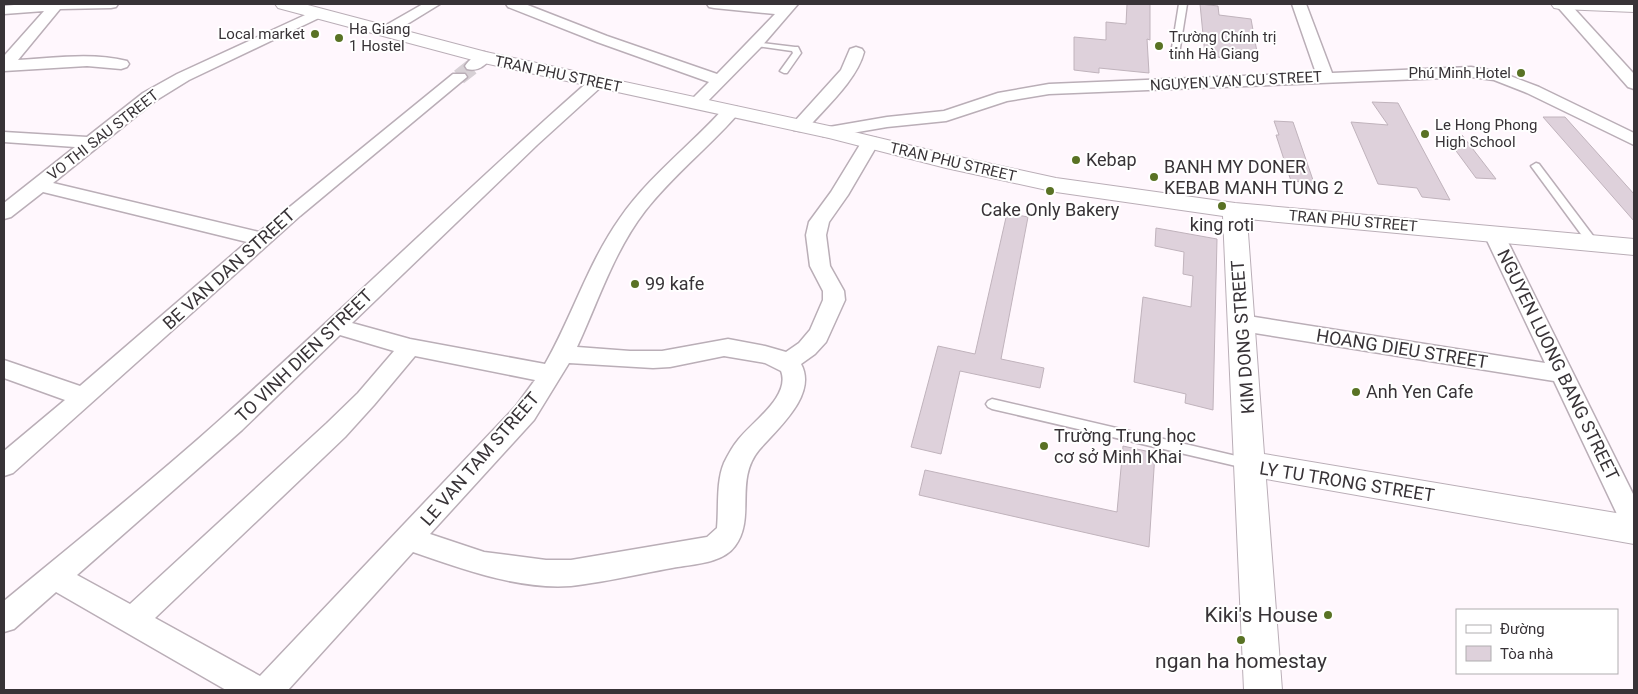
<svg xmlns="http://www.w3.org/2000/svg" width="1638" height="694" font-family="Roboto,sans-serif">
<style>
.building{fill:#ded1db;stroke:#c0b3bc}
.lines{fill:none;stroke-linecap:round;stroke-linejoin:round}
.street-tunnel{stroke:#d7d0d5;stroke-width:16;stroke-dasharray:16 8;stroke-linecap:butt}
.lane-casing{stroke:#baaeb7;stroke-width:3}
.street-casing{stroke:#baaeb7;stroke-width:3}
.secondary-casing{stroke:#baaeb7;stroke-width:2}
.lane{fill:#fff;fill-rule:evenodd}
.street{fill:#fff;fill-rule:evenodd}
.secondary{fill:#fff;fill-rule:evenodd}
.poi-dot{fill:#597224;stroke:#fff;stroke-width:2}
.labels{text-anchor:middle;stroke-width:4;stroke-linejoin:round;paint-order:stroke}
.far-poi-label{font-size:15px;fill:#383337;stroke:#fff;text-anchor:start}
.far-street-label{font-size:15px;fill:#383337;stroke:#fff}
.poi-label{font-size:18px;fill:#383337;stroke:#fff;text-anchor:start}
.street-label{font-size:18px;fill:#383337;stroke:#fff}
.near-poi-label{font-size:21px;fill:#383337;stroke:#fff;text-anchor:end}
</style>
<rect width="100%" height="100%" fill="#fff7fd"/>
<g class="building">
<polygon points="1127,4 1150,4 1150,40 1147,39 1149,73 1099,68 1099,73 1074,70 1074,37 1106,40 1106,22 1126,24"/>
<polygon points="1200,4 1218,6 1219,15 1251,19 1257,52 1223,48 1224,58 1205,55"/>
<polygon points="1372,102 1398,103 1450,200 1422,197 1417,188 1378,184 1351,122 1388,125"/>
<polygon points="1543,117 1565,117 1634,194 1634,221"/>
<polygon points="1274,121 1293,122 1314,183 1291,181 1276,135 1279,135"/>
<polygon points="1462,135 1496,179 1476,178 1451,144"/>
<polygon points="1007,213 1028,217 1001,359 1044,368 1040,388 960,371 941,454 911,447 938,346 975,354"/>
<polygon points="1156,228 1217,239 1213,410 1185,403 1186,394 1134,382 1143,297 1191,307 1193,276 1183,274 1184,252 1155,246"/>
<polygon points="1123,446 1155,453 1149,547 919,495 925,470 1117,512"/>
</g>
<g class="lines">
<polyline class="street-tunnel" points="459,77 473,66"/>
<defs>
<g id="lane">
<polygon points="1179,4 1187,4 1179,54 1175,56 1171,54"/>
<polygon points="753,42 795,47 798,47 801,53 787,73 784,73 780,71 793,53 792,51 756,46 753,46"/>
<polygon points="1536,163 1539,164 1597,241 1598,243 1597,245 1589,245 1531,166"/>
<polygon points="992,399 1249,459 1253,460 1255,464 1253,468 1249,469 992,409 988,407 986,404 988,401"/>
</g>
<g id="street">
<path d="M24 4H118L116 7 111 8 60 9 18 60C53 58 92 52 127 61L129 64 127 67 121 69 87 66 4 71V56L44 11 4 14V6Z"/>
<polygon points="423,4 440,4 391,34 381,34 378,31 381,28"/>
<polygon points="506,4 525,4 607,36 717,74 775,14 714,8 709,7 707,4 798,4 761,47 702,107 690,107 688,103 709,82 597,42 508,7"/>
<polygon points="1292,4 1306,4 1332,73 1471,67 1497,71 1539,87 1634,133 1634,145 1527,93 1494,80 1471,77 1049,94 1007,101 946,121 887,127 829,137 823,136 820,132 823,128 829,127 887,117 944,111 998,93 1049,84 1316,73"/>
<polygon points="1555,4 1570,4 1634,74 1634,89 1628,87"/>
<polygon points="316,10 321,11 323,14 321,17 189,80 155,101 53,183 259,232 453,74 465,74 467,77 300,216 13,473 4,476 4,451 65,400 4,378 4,360 80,386 247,242 43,192 11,217 4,219 4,203 75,147 4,142 4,132 87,137 143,93 177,74"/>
<path d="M856 47 862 49 864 52C857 80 825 108 806 130L800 131 794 130 791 126 794 122 841 70 850 49Z"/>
<path d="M484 52 490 54 492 57C486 65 478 72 467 69L465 66C469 60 476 54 484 52Z"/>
<path d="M596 78 602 80 604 83 602 86 537 145 352 323 410 339 545 364C572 317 588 263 620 218 649 176 691 145 725 107H737L739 111 737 115C708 148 672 176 645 211 614 251 598 302 577 347L630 351H662L728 339 765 346 786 352 799 343 810 330 823 300V291L810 266 806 235 809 222 831 192 864 138 870 137 876 138 879 142 848 195 829 222 826 235 830 266 844 291 845 300 826 342 815 354 801 364C818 395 777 429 759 450 734 480 756 518 735 546 722 564 692 564 672 568 639 574 605 582 571 586 519 590 462 569 413 552L288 690H226L56 592 14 629 4 632V601C78 540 153 480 224 416 348 305 466 189 590 80ZM340 335 394 351 358 393 327 423 130 604 77 575 242 430ZM415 356 535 380 516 406 260 676 155 618 345 437 374 405ZM724 356 765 363 781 371C791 396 752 422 738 440 732 447 728 455 724 463 716 482 719 507 717 528L707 537 571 560H546L484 552 430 534 534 420 569 363 653 368 670 367Z"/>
<polygon points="1494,228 1501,229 1504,234 1634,496 1634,534 1625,531 1554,381 1242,331 1234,329 1231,323 1234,317 1242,315 1545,363 1484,234 1487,229"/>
</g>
<g id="secondary">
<polygon points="275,4 304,4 486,52 829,126 946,154 1056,178 1235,203 1634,239 1634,255 1247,219 1264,454 1634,516 1634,544 1266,479 1282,690 1244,690 1223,216 1056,192 946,168 829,138 484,63 278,8"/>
<polygon points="1551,4 1634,4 1634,12 1560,9 1554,8"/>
</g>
</defs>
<use href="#lane" class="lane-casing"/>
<use href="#street" class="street-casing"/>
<use href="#secondary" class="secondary-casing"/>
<use href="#lane" class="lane"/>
<use href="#street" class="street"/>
<use href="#secondary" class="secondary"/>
</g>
<g class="poi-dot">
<circle cx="315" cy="34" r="5"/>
<circle cx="339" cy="38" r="5"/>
<circle cx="1159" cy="46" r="5"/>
<circle cx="1521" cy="73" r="5"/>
<circle cx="1425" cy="134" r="5"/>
<circle cx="1076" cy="160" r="5"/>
<circle cx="1154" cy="177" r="5"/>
<circle cx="1050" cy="191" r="5"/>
<circle cx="1222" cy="206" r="5"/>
<circle cx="635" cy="284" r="5"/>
<circle cx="1356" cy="392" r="5"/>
<circle cx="1044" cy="446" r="5"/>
<circle cx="1328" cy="615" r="5"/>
<circle cx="1241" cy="640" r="5"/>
</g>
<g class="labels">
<g class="far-poi-label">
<text x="349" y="34">Ha Giang<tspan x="349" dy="17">1 Hostel</tspan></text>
<text x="305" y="39" text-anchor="end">Local market</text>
<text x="1169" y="42">Trường Chính trị<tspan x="1169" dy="17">tỉnh Hà Giang</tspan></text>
<text x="1511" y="78" text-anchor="end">Phú Minh Hotel</text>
<text x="1435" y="130">Le Hong Phong<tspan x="1435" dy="17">High School</tspan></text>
</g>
<g class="far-street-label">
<text transform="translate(558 74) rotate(12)" y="5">TRAN PHU STREET</text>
<text transform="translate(1236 81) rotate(-3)" y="5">NGUYEN VAN CU STREET</text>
<text transform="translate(103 135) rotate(-38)" y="5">VO THI SAU STREET</text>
<text transform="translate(953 162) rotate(13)" y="5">TRAN PHU STREET</text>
<text transform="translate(1353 221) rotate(5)" y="5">TRAN PHU STREET</text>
</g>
<g class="poi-label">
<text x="1086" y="166">Kebap</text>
<text x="1164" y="173">BANH MY DONER<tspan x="1164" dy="21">KEBAB MANH TUNG 2</tspan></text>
<text x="1050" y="216" text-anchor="middle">Cake Only Bakery</text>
<text x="1222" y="231" text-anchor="middle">king roti</text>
<text x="645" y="290">99 kafe</text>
<text x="1366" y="398">Anh Yen Cafe</text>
<text x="1054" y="442">Trường Trung học<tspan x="1054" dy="21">cơ sở Minh Khai</tspan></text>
</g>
<g class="street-label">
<text transform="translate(229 269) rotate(-42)" y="6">BE VAN DAN STREET</text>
<text transform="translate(1243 337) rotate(-94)" y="6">KIM DONG STREET</text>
<text transform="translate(1402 349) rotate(9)" y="6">HOANG DIEU STREET</text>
<text transform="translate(304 356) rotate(-44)" y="6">TO VINH DIEN STREET</text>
<text transform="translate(1558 365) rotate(64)" y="6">NGUYEN LUONG BANG STREET</text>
<text transform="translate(480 459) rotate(-49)" y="6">LE VAN TAM STREET</text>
<text transform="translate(1347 482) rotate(9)" y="6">LY TU TRONG STREET</text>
</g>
<g class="near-poi-label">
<text x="1318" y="622">Kiki's House</text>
<text x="1241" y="668" text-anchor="middle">ngan ha homestay</text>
</g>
</g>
<rect width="1638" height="694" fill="none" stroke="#383337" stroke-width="10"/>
<rect x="1456" y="609" width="162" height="65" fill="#ffffff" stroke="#afadaf"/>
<rect x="1466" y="625" width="25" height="8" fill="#ffffff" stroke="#afadaf"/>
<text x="1500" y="634" font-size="15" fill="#383337">Đường</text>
<rect x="1466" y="646" width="25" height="15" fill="#ded1db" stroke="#afadaf"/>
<text x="1500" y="659" font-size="15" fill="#383337">Tòa nhà</text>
</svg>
